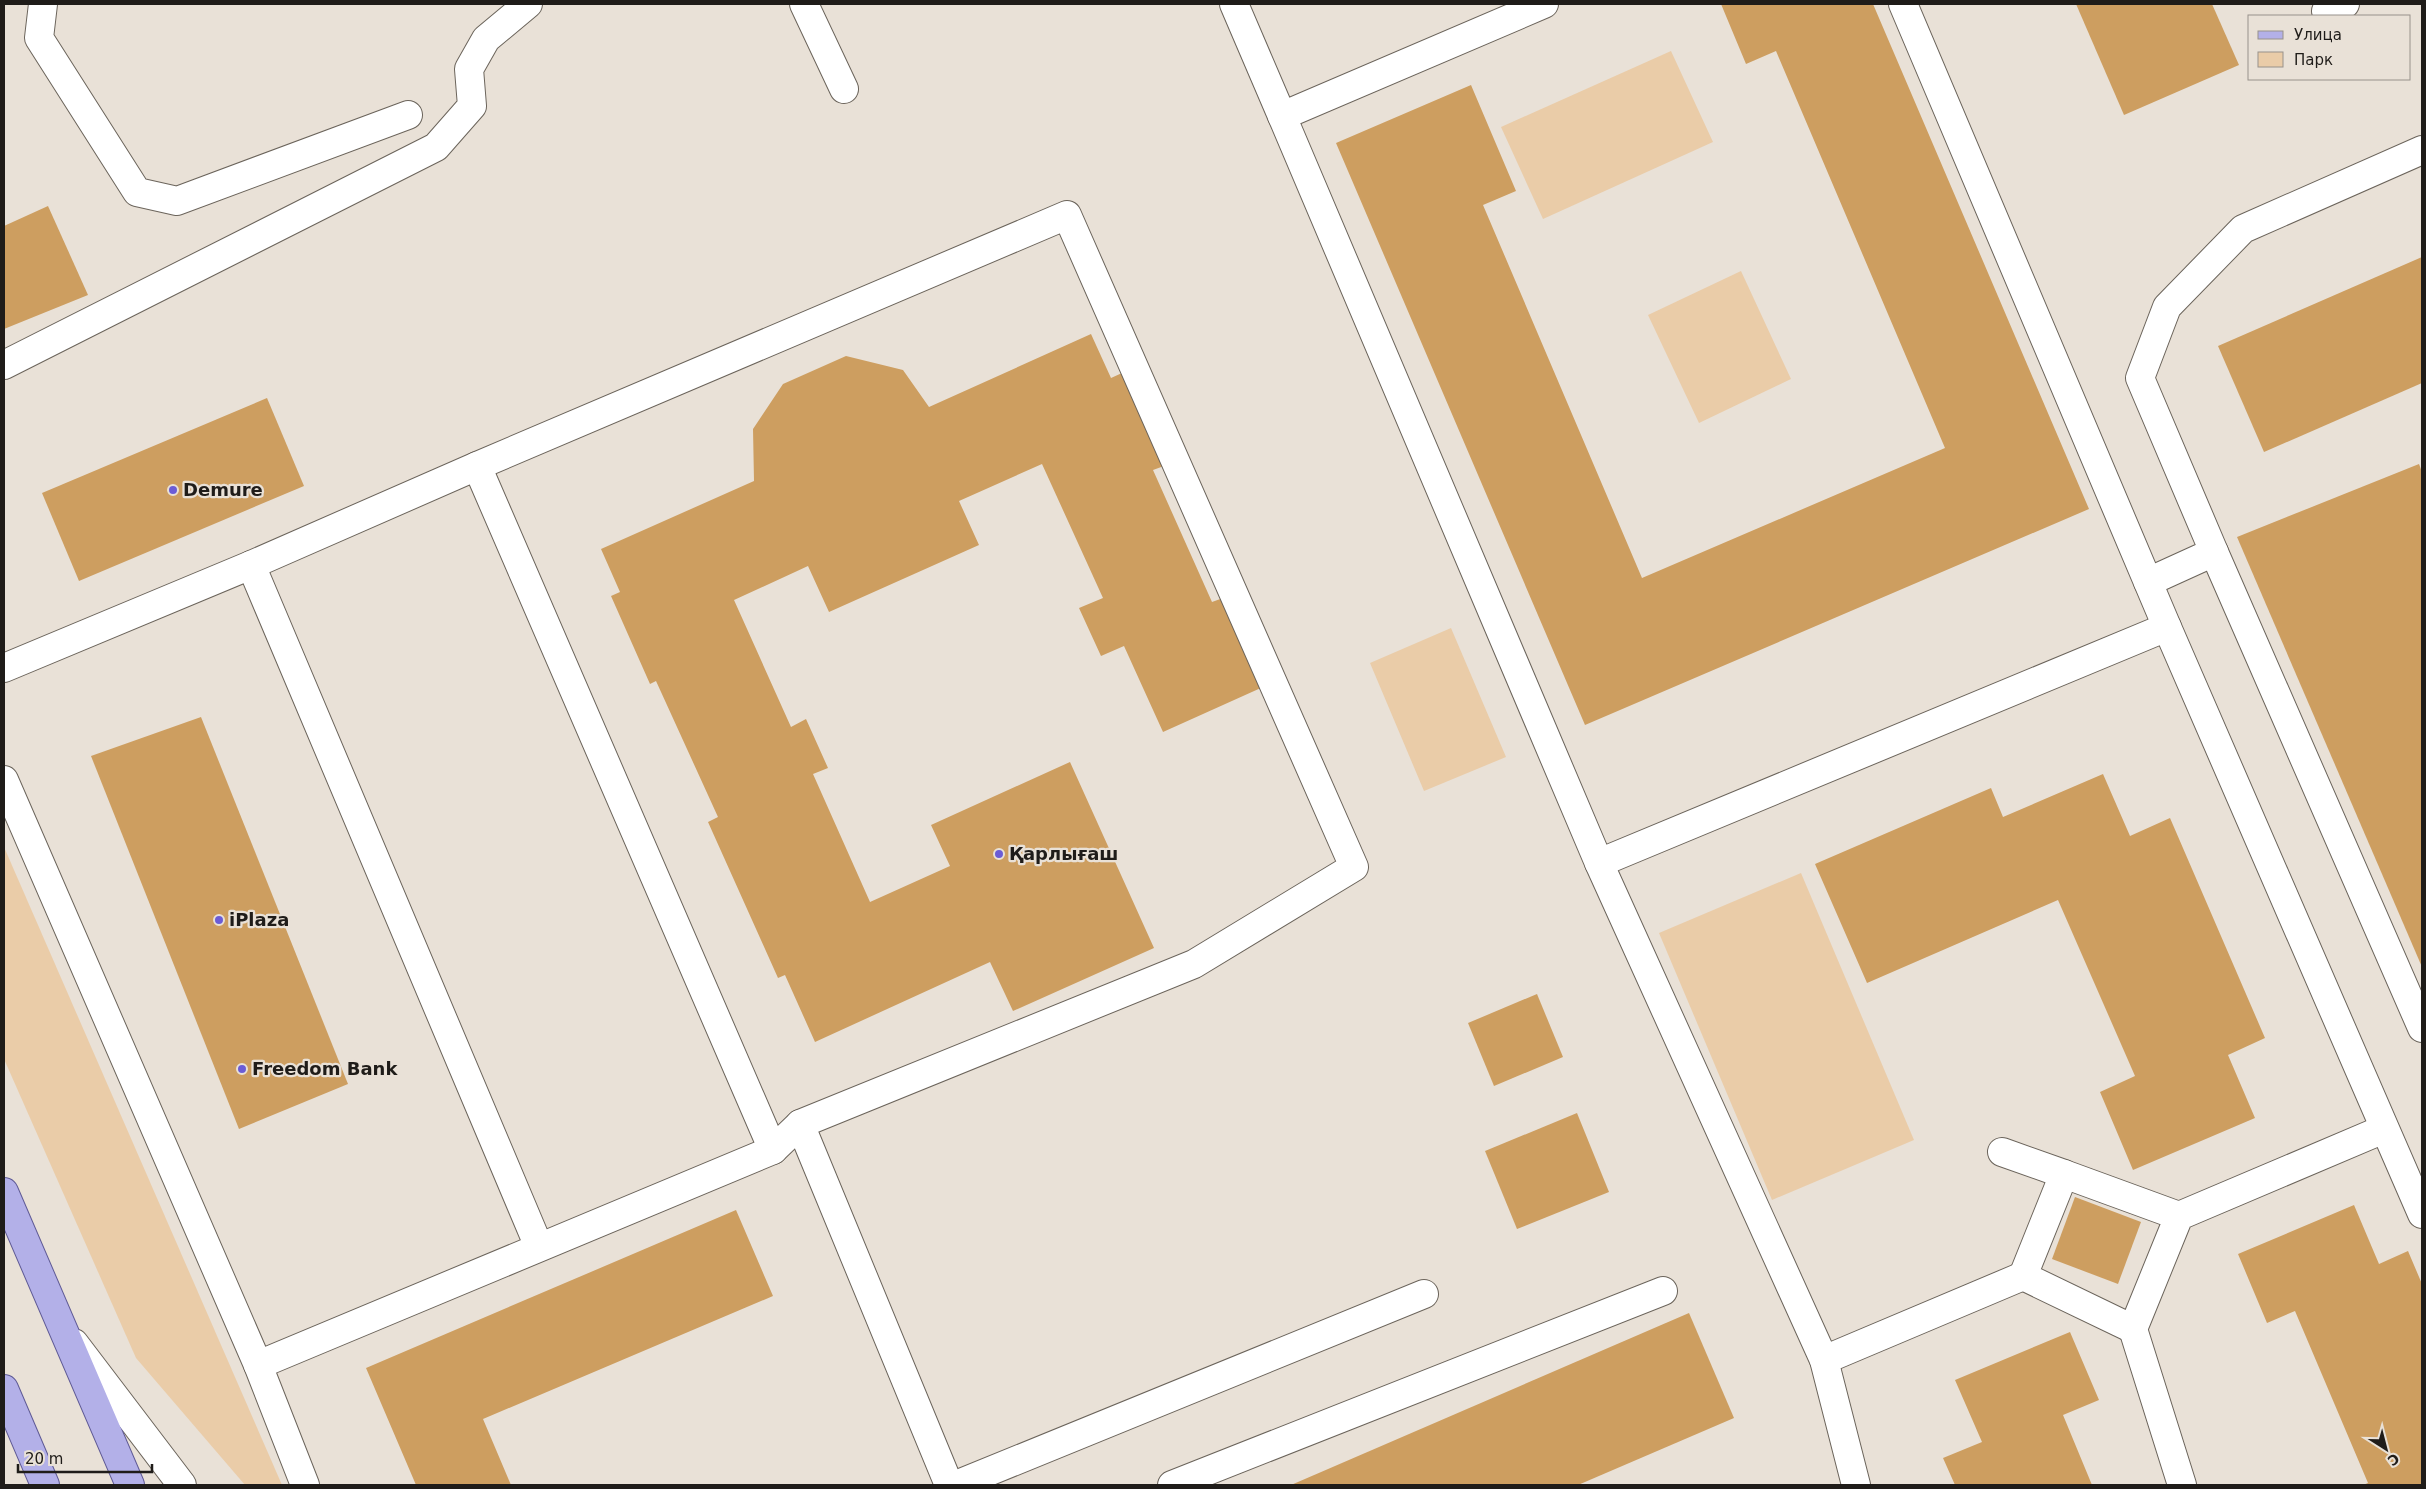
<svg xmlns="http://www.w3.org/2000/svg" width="2426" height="1489" font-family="'DejaVu Sans',sans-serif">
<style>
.green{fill:#eacca8}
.building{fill:#cd9e60}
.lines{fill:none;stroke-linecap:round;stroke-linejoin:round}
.minor-casing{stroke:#6b645b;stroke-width:30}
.major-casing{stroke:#5f5a95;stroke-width:30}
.minor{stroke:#fff;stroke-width:28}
.major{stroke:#b3b0e8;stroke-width:28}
.poi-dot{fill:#6b5cd6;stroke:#e9e1d7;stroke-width:2}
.labels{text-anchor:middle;stroke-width:4.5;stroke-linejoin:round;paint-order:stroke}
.poi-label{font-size:18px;font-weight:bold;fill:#1f1c19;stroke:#e9e1d7;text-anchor:start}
</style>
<rect width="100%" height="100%" fill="#e9e1d7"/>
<g class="green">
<polygon points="1671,51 1713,142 1543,219 1501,127"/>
<polygon points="1741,271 1791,379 1699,423 1648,315"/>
<polygon points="1451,628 1506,757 1424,791 1370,663"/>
<polygon points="4,847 282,1485 245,1485 136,1358 4,1059"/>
<polygon points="1801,873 1914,1140 1772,1200 1659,933"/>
</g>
<g class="building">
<polygon points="1721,4 1873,4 2089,509 1585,725 1336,143 1471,85 1516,191 1483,205 1642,578 1945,448 1776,51 1746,64"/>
<polygon points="2076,4 2212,4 2239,65 2124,115"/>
<polygon points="48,206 88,295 4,329 4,226"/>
<polygon points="2422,257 2422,383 2264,452 2218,346"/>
<polygon points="1091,334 1111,378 1122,373 1164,466 1153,470 1212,602 1223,598 1263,687 1163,732 1124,646 1101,656 1079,608 1103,598 1042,464 959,501 979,545 829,612 808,566 734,600 791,727 806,719 828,768 813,774 870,902 950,866 931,825 1070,762 1154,948 1013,1011 990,962 815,1042 785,975 778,978 708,822 718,817 656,681 650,684 611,596 620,592 601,549 754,481 753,429 783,384 846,356 903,370 929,407"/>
<polygon points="267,398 304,486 79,581 42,493"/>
<polygon points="2419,464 2422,472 2422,967 2237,537"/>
<polygon points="201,717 348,1084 239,1129 91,756"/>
<polygon points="2103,774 2130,836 2170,818 2265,1038 2228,1055 2255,1118 2133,1170 2100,1092 2135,1076 2058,900 1867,983 1815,864 1991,788 2003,817"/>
<polygon points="1537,994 1563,1057 1494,1086 1468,1023"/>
<polygon points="1577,1113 1609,1192 1517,1229 1485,1151"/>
<polygon points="2075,1197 2141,1222 2118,1284 2052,1259"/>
<polygon points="2354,1205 2379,1264 2408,1251 2422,1284 2422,1485 2363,1485 2368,1483 2295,1311 2267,1323 2238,1254"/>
<polygon points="736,1210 773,1296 483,1419 511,1485 416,1485 366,1368"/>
<polygon points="1689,1313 1734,1418 1578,1485 1291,1485"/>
<polygon points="2070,1332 2099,1400 2063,1415 2092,1485 1955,1485 1943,1458 1982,1442 1955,1380"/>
</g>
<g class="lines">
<defs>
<g id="minor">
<polyline points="43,4 39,38 137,192 177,201 408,115"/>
<polyline points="804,4 844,89"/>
<polyline points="1234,4 1282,116"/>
<polyline points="1544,4 1282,116 1599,863"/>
<polyline points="1903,4 2167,627 2422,1214"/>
<polyline points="2326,11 2345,4"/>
<polyline points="4,365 436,147 472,106 469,69 486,39 528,4"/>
<polyline points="477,466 773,1150"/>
<polyline points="2214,552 2422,1028"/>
<polyline points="251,565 539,1247"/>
<polyline points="2148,582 2214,552 2140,378 2167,307 2243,229 2422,150"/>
<polyline points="4,668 251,565 477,466 1067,215 1354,867 1194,964 800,1124 773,1150 258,1365"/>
<polyline points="4,780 258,1365 305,1485"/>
<polyline points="800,1124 949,1485"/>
<polyline points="2002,1152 2064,1174"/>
<polyline points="2179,1216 2064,1174 2023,1276 2133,1329 2179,1216 2384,1129"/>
<polyline points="2133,1329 2182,1485"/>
<polyline points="74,1343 182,1485"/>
<polyline points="1824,1360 2023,1276"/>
<polyline points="956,1485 1424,1294"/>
<polyline points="1172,1485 1663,1291"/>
<polyline points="1856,1485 1824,1360 1599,863 2167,627"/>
</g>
<g id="major">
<polyline points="4,1192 130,1485"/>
<polyline points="4,1389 45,1485"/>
</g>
</defs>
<use href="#minor" class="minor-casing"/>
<use href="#major" class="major-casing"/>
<use href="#minor" class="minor"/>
<use href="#major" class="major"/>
</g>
<g class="poi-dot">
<circle cx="173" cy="490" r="5"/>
<circle cx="999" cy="854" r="5"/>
<circle cx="219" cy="920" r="5"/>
<circle cx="242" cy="1069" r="5"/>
</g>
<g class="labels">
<g class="poi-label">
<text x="183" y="496">Demure</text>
<text x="1009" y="860">Қарлығаш</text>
<text x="229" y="926">iPlaza</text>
<text x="252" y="1075">Freedom Bank</text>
</g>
</g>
<rect width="2426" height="1489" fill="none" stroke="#1f1c19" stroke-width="10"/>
<rect x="2248" y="15" width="162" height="65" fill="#e9e1d7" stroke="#98928b"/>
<rect x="2258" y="31" width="25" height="8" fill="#b3b0e8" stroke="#98928b"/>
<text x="2294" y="40" font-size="15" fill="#1f1c19">Улица</text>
<rect x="2258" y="52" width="25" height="15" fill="#eacca8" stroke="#98928b"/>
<text x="2294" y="65" font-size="15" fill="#1f1c19">Парк</text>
<g transform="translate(2386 1449) rotate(144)" stroke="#e9e1d7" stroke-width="4" paint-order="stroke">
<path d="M0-4L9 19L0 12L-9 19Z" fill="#1f1c19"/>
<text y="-8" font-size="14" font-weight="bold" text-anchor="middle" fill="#1f1c19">С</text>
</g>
<path d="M18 1464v8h134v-8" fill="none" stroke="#1f1c19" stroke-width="2.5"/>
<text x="25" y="1464" font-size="15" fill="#1f1c19" stroke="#e9e1d7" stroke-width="4" paint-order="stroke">20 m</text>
</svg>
